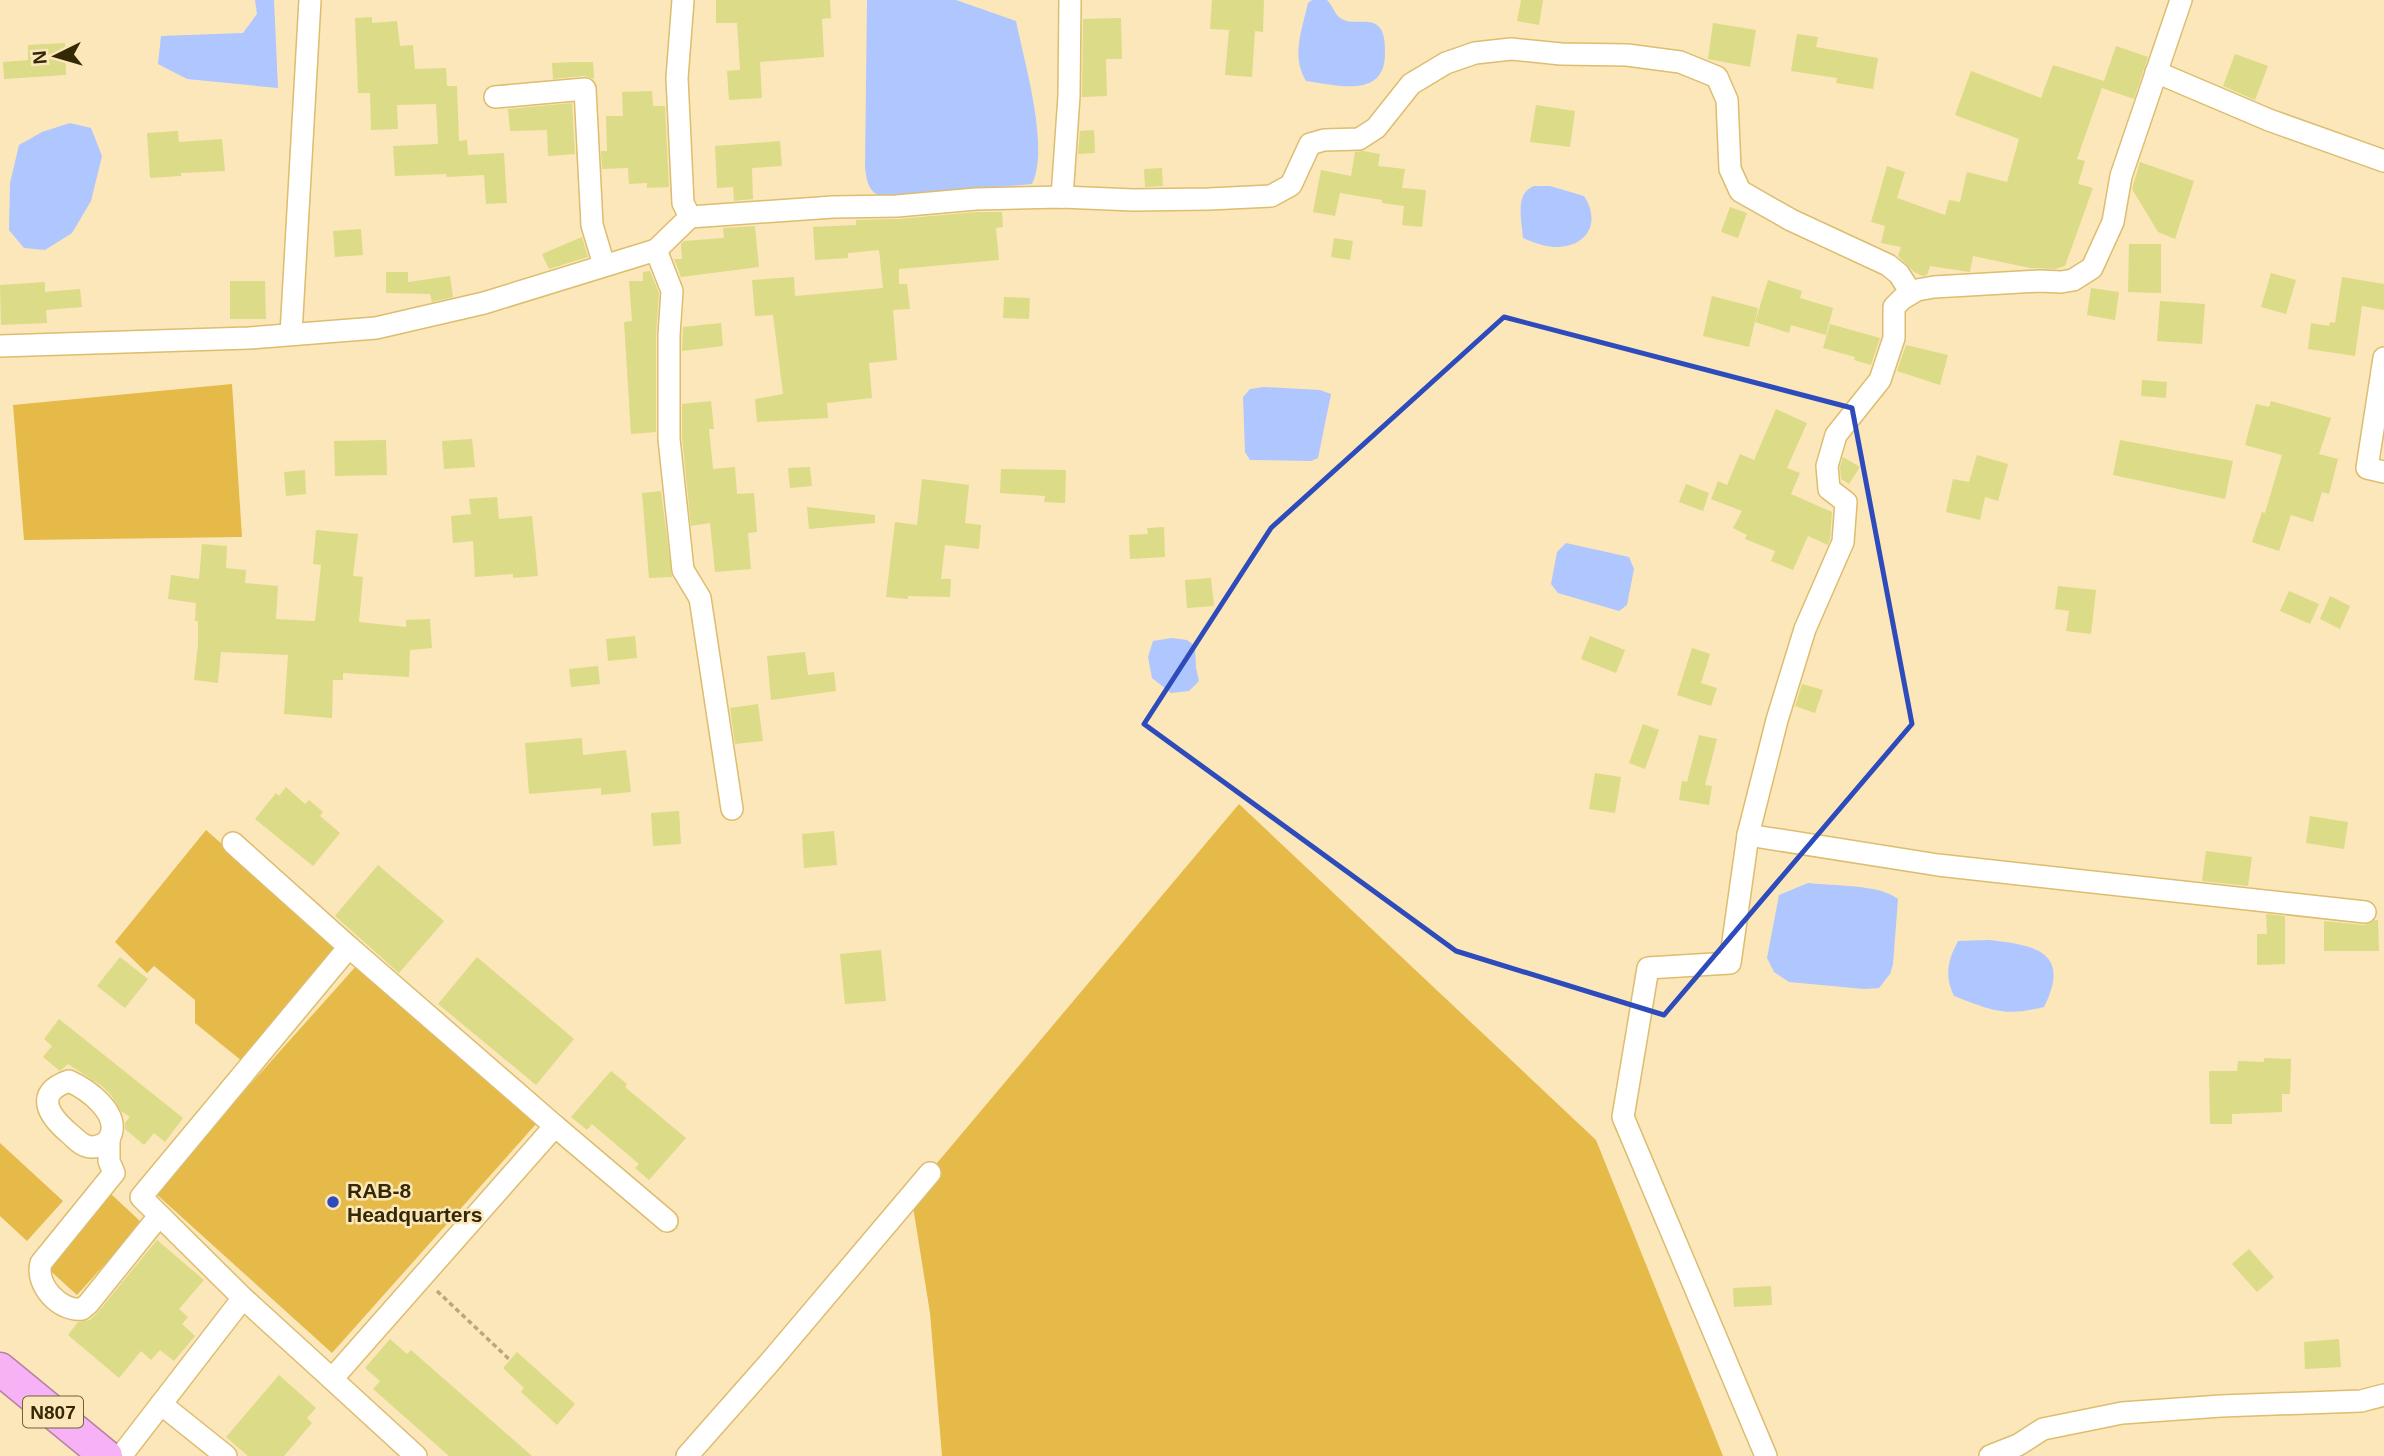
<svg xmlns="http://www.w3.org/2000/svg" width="2384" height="1456" font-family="Helvetica,sans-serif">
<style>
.green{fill:#e5ba49}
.water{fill:#b0c6ff}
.building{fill:#dcdb88}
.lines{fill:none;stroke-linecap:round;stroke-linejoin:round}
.minor-casing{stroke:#ddbd6e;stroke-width:24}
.highway-casing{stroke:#b382a1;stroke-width:35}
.path{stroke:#b9a87e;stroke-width:3.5;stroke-dasharray:5 3.5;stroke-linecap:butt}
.minor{stroke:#fff;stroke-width:21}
.highway{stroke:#f7b2f5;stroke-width:32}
.marked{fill:none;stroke:#2e4bbc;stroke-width:5;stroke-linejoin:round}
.poi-dot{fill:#2e4bbc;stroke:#fbe7ba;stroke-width:2.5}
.labels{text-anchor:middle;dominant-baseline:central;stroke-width:5;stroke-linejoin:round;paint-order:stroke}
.shield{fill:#fbe7ba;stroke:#70613b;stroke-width:2}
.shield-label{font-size:19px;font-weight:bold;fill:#352805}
.poi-label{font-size:21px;font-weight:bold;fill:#352805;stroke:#fbe7ba;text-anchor:start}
</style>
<rect width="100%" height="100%" fill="#fbe7ba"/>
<!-- green -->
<g class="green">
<path d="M232 384 242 537 24 540 13 405Z"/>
<path d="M1239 804 1596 1140 1723 1456H942L930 1313 911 1194Z"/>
<path d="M206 830 340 948 242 1061 195 1023V1000L154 966 147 973 115 942Z"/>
<path d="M358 964 536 1124 332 1353 154 1192Z"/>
<path d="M0 1143 63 1201 27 1241 0 1216Z"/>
<path d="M111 1194 142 1223 77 1295 45 1266Z"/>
</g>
<!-- water -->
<g class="water">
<path d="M255 0H274L278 88 187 79 158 64 161 36 243 33 257 14Z"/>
<path d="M867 0H956L1016 21C1024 61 1050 148 1032 184L882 197C868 191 867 182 865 168Z"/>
<path d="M1312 0H1327C1334 7 1335 17 1344 20 1355 25 1372 17 1380 28 1385 34 1385 47 1385 55 1384 99 1336 85 1306 81 1291 56 1302 30 1308 3Z"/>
<path d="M70 123 91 128 102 156 91 201 72 233 45 250 24 248 9 230 10 183 19 145 42 132Z"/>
<path d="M1534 186H1550L1584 196C1601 222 1588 246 1557 247 1545 247 1533 242 1523 238 1522 222 1514 193 1534 186Z"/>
<path d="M1264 387 1320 390 1331 394 1318 458 1311 461 1250 460 1245 452 1243 397 1250 389Z"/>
<path d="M1566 543 1629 557 1634 569 1627 605 1619 611 1558 593 1551 584 1557 552Z"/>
<path d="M1172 638 1187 640 1195 646 1196 668 1199 681 1189 691 1171 693 1152 678 1148 657 1153 641Z"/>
<path d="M1808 883C1832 886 1880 884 1898 899L1893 964 1890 974 1879 988 1864 989 1789 982 1774 972 1767 958 1779 895Z"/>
<path d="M1989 940C2034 945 2072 951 2044 1007 2003 1017 1991 1010 1954 996 1944 976 1948 960 1958 941Z"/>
</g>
<!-- building -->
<g class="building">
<path d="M716 0H830L831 18 822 19 824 57 760 62 762 98 729 100 727 71 740 70 737 23H716Z"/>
<path d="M1212 0H1264L1263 32 1255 31 1252 77 1225 75 1229 30 1210 29Z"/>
<path d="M1521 0H1543L1539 25 1517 21Z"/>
<path d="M372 17V23L397 21 400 46 413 45 415 69 446 68 447 86H457L459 141 467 140 468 155 504 153 507 203 486 204 484 175 447 177 446 174 395 176 393 146 438 144 436 104 397 105 398 129 371 130 370 93H358L355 18Z"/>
<path d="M1121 18 1122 59H1106L1107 96 1082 97 1083 19Z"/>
<path d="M1713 23 1756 30 1750 67 1708 59Z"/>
<path d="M1797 34 1818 37 1816 47 1878 58 1873 89 1836 83 1837 78 1791 71Z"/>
<path d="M65 43 66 75 4 79 3 62 28 60V45Z"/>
<path d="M2116 46 2148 57 2134 99 2102 88 2104 82 2077 159 2085 161 2078 184 2093 188 2065 266 2055 269 2030 268 1973 256 1970 272 1930 266 1927 275 1923 276 1914 272 1898 256 1901 247 1881 243 1885 226 1871 222 1887 166 1905 172 1897 198 1945 215 1949 200 1960 202 1967 172 2007 182 2019 139 1955 115 1971 71 2041 98 2053 65 2104 81Z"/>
<path d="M2235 54 2268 66 2255 100 2223 86Z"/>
<path d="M575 62H593L594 79 584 76 553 79 552 63Z"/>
<path d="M652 91 653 106H665L669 187 647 188V183L629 184 628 168 602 169 601 151H607L606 116H623L622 92Z"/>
<path d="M572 103 575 154 548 156 547 130 510 131 508 109Z"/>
<path d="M1536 105 1575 111 1570 147 1530 142Z"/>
<path d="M1094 130 1095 153 1078 154 1080 131Z"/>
<path d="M178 131 179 142 222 139 225 171 181 173V176L150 178 147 133Z"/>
<path d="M780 141 782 166 752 168 753 199 734 201 733 187 717 188 715 146Z"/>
<path d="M1363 151 1380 154 1378 166 1405 169 1402 188 1426 190 1422 227 1402 225 1404 206 1382 203V200L1340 193 1335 216 1313 212 1321 170 1351 176 1355 152Z"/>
<path d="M2140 162 2194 181 2175 239 2158 232 2132 189Z"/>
<path d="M1162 168 1163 186 1145 187 1144 169Z"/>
<path d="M1730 207 1747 213 1738 238 1721 232Z"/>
<path d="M977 212H1002L1003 227 996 228 999 260 899 269V284H907L910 309 893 310 897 360 869 363 872 398 827 403 828 418 757 422 755 399 783 394 773 315 755 316 752 280 794 277 795 296 883 288 879 250 848 253V258L815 260 813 227 856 225V220L898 219Z"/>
<path d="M755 226 759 267 681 277 674 259H682L681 244 684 241 724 238 723 228Z"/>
<path d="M361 229 363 255 335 257 333 231Z"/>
<path d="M582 237 588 257 549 269 542 254Z"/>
<path d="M1334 238 1353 241 1350 260 1331 257Z"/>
<path d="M2129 244H2161V293L2128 292Z"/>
<path d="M650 271 659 293 656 335V432L631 434 624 322 632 321 629 281H643V272Z"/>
<path d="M386 272H408V282L450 276 453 297 432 302 430 294 386 293Z"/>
<path d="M2271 273 2296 280 2286 314 2261 307Z"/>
<path d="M2342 277 2384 284V310L2362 306 2355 356 2308 349 2311 323 2329 326 2330 322 2335 323Z"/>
<path d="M1768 280 1802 291 1800 298 1833 308 1826 335 1791 325 1789 333 1755 322Z"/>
<path d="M230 281H265L266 319H230Z"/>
<path d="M45 282V292L80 289 82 307 46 310 47 323 1 325 0 285Z"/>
<path d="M2091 288 2119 292 2115 320 2087 315Z"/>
<path d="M1712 296 1758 308 1749 347 1703 336Z"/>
<path d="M1004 297 1030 298 1029 319 1003 318Z"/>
<path d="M2160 301 2205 304 2202 344 2157 341Z"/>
<path d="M721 323 723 346 682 351 683 327Z"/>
<path d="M1830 324 1880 338 1871 365 1854 360 1855 357 1823 348Z"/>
<path d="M1906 345 1948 355 1940 385 1897 371Z"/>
<path d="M2142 380 2167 382 2166 398 2141 396Z"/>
<path d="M711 401 714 429H709L713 469 735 467 737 494 754 493 757 532 748 533 751 569 715 572 710 523 691 526 682 438V404Z"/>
<path d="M2271 401 2331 418 2319 454 2338 459 2329 494 2322 492 2313 522 2291 515 2279 551 2252 542 2262 512 2265 513 2282 455 2245 445 2256 404 2269 407Z"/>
<path d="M1776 409 1807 423 1787 468 1800 473 1791 494 1832 512 1830 539 1828 545 1808 536 1793 570 1771 561 1775 551 1745 539 1747 535 1733 528 1742 511 1711 499 1718 481 1727 485 1740 454 1754 460Z"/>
<path d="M472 439 475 467 444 469 442 441Z"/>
<path d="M386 440 387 475 335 476 334 441Z"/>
<path d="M2120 440 2233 461 2225 499 2113 475Z"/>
<path d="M1977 455 2008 464 1998 501 1985 497 1980 520 1946 512 1953 479 1969 482Z"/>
<path d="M1843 457 1860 467 1849 484 1841 479 1840 467Z"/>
<path d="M810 467 812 486 790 488 788 468Z"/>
<path d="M1001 469 1066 470 1065 503 1044 502 1045 496 1000 493Z"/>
<path d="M305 470 306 494 286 496 284 472Z"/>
<path d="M922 479 969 485 965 523 981 525 979 549 945 545 941 579H951L950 597 908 596V599L886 597 895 522 917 525Z"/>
<path d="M1686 484 1709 493 1703 511 1679 502Z"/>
<path d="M661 491 672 577 649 578 642 493Z"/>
<path d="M497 497 499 519 532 516 538 576 513 578V574L475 577 473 541 453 543 451 516 471 514 469 499Z"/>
<path d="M807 507 875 515V523L809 529Z"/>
<path d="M1164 527 1165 557 1130 559 1129 535 1148 534 1147 528Z"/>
<path d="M316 530 358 534 353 576 363 577 359 622 406 627V620L430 619 432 648 410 650 409 677 343 673V680H333L332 718 284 714 288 655 221 652 218 683 194 680 198 645V621H195L196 603 168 599 171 575 199 579 202 544 227 546 226 568 246 570 245 583 278 586 276 619 315 621 321 565 313 564Z"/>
<path d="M1211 578 1214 606 1187 608 1185 580Z"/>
<path d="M2058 586 2096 590 2091 634 2066 631 2069 611 2055 609Z"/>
<path d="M2289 591 2319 604 2310 624 2280 611Z"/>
<path d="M2330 596 2350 606 2340 629 2320 619Z"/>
<path d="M635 636 637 658 608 661 606 639Z"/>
<path d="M1590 636 1625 650 1616 673 1581 659Z"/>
<path d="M1692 648 1710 654 1701 683 1717 688 1711 706 1677 695Z"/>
<path d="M805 652 808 675 834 672 836 691 771 700 767 656Z"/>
<path d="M598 666 600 684 571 687 569 669Z"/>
<path d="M1802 684 1823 690 1815 713 1795 706Z"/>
<path d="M758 704 763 741 735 744 730 708Z"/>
<path d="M1643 724 1659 730 1645 769 1629 763Z"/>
<path d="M1699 735 1717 739 1705 785 1712 786 1709 805 1679 800 1682 781 1687 782Z"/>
<path d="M582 738 583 755 626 750 631 792 601 795V788L529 794 525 743Z"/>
<path d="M1595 773 1621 777 1615 813 1589 809Z"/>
<path d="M286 787 305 804 309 800 323 812 320 816 340 833 313 866 255 819 276 793 279 796Z"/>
<path d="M679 811 681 844 653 846 651 813Z"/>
<path d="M2310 816 2348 822 2344 849 2306 843Z"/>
<path d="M834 831 837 865 804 868 802 834Z"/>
<path d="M2206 851 2252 857 2248 886 2202 881Z"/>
<path d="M378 865 444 921 399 973 335 916Z"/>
<path d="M2266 914 2285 916V964L2257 965V934H2267Z"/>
<path d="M2375 920H2378L2379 951H2324V921L2364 925Z"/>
<path d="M881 950 886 1001 845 1004 840 954Z"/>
<path d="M120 957 148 979 125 1008 97 986Z"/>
<path d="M477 957 574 1039 536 1085 438 1004Z"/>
<path d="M59 1019 183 1118 165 1142 154 1133 144 1145 125 1129V1123L130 1117 121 1111 111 1095 102 1086 68 1064 60 1071 43 1057 52 1046 44 1039Z"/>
<path d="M2264 1058 2291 1059 2290 1094H2282V1112L2232 1114V1124H2210L2209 1071H2237L2238 1061 2264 1062Z"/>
<path d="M611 1071 627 1084 625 1087 686 1138 649 1180 635 1168 639 1164 592 1124 587 1130 571 1117Z"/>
<path d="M157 1240 204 1280 179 1309 188 1317 182 1324 195 1336 174 1361 160 1350 151 1360 141 1351 119 1378 68 1335 78 1322 90 1320 98 1312Z"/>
<path d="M2249 1249 2274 1277 2257 1292 2232 1264Z"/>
<path d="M1771 1286 1772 1305 1734 1307 1733 1288Z"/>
<path d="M390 1339 407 1354 411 1350 532 1456H449L373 1389 380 1381 365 1368Z"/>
<path d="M2339 1339 2341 1367 2305 1369 2304 1342Z"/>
<path d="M517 1352 575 1404 557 1425 521 1392 524 1388 503 1368Z"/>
<path d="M279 1375 316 1408 307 1418 312 1423 284 1456H248L226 1437Z"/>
</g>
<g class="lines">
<defs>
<g id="minor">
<path d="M683 0 677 78 683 203 690 217"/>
<path d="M2156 72 2269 120 2384 161"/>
<path d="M495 97 585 89 592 225 604 265"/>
<path d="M1062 197 1069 96 1070 0"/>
<path d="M656 250 690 217 833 207 897 206 976 199 1062 197 1133 200 1209 199 1271 196 1291 185 1310 144 1324 140 1359 139 1376 128 1411 84 1446 63 1475 53 1511 49 1561 54 1627 55 1680 62 1717 77 1727 100 1730 169 1740 191 1791 220 1888 265 1899 274 1911 293"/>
<path d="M291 334 310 0"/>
<path d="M0 346 249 338 376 328 484 303 656 250 672 291 669 335V439L683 570 700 598 732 809"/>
<path d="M2384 358 2367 468 2384 472"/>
<path d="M1748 835 1777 720 1805 629 1843 542 1846 502 1829 489 1827 466 1836 435 1880 380 1894 338V307L1902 299 1917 290 1934 287 2040 281 2061 282 2073 280 2092 268 2113 222 2121 176 2181 0"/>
<path d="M233 843 349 947"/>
<path d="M349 947 555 1126 332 1379 243 1298 141 1197Z"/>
<path d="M69 1081C87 1089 121 1113 110 1137 107 1143 99 1147 92 1147 82 1147 76 1139 69 1133 49 1116 33 1093 69 1081Z"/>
<path d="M555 1126 667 1221"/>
<path d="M109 1140V1161L114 1173 41 1263C35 1285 60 1312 82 1309L88 1304 159 1216"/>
<path d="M332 1379 416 1456"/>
<path d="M161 1404 226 1456"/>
<path d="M121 1456 243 1298"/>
<path d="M687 1456 770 1362 930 1173"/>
<path d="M1766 1456 1623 1117 1648 968 1730 963 1748 835 1938 865 2365 912"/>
<path d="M1990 1456 2018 1445 2043 1429 2122 1413 2221 1406 2361 1401 2384 1395"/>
</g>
<path id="highway" d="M0 1369 106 1456"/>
</defs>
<!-- minor casing -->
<use href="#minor" class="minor-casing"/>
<!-- highway casing -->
<use href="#highway" class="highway-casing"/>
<!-- path -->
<path class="path" d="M437 1291 510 1360"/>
<!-- minor -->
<use href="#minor" class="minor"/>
<!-- highway -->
<use href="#highway" class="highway"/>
</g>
<!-- marked area -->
<path class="marked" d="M1504 317 1852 408 1912 724 1664 1015 1456 951 1144 724 1271 528Z"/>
<!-- markers -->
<circle class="poi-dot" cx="333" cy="1202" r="7"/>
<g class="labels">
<!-- shield labels -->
<rect class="shield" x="23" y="1396.5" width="60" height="31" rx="5"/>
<g class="shield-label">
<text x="53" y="1412">N807</text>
</g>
<!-- poi labels -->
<g class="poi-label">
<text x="347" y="1190">RAB-8<tspan x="347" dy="24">Headquarters</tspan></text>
</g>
</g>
<!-- north arrow -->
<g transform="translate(56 56) rotate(265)" stroke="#fbe7ba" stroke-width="5" paint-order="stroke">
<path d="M0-5L12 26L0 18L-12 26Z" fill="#352805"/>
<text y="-10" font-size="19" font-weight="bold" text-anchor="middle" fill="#352805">N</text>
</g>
</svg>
